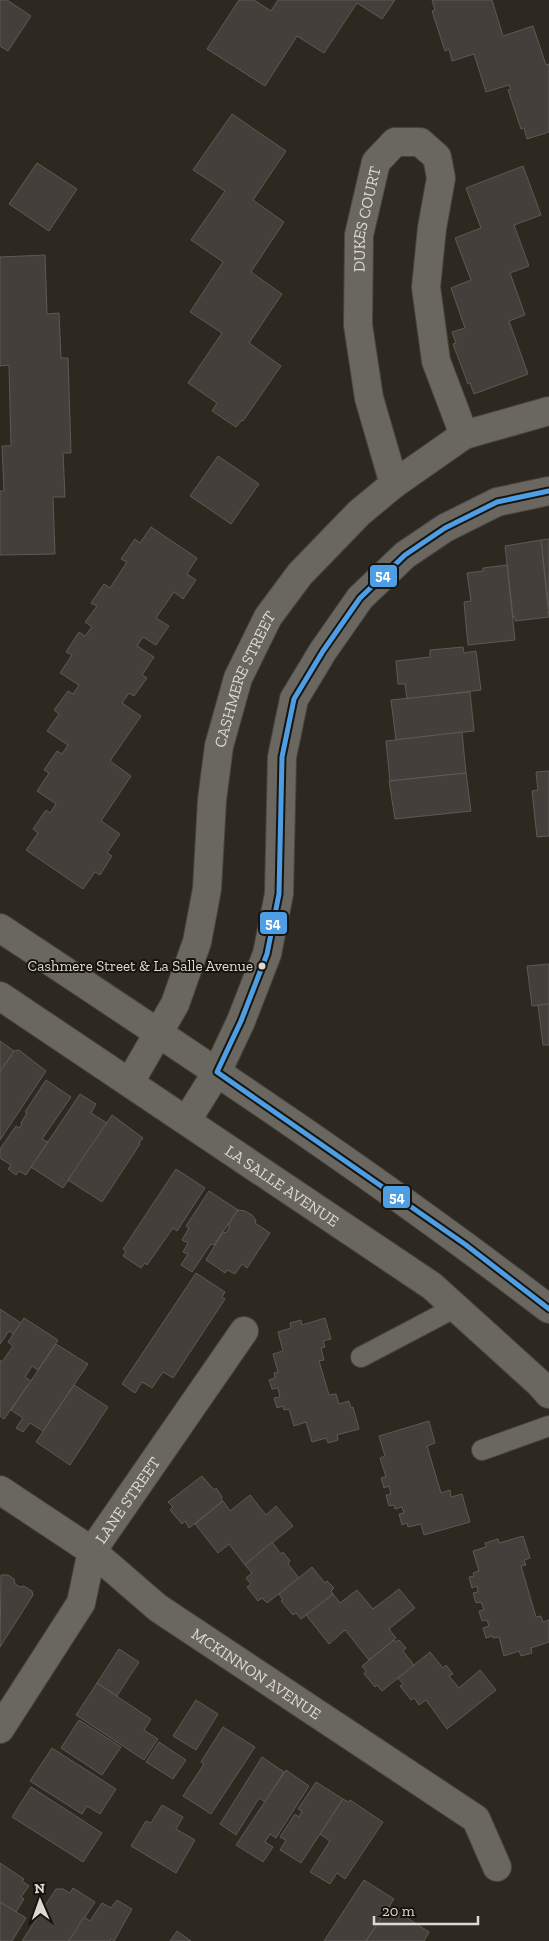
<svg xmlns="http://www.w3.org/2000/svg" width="549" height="1941" font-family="'Zilla Slab',serif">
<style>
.building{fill:#453f3b;stroke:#5f5955}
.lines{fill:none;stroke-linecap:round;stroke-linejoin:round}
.lane-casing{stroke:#49463e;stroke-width:22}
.street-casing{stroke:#49463e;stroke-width:30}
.lane{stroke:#6a6761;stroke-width:20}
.street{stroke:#6a6761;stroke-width:28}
.bus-1-casing{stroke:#17140e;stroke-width:9}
.bus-1{stroke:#4d9ee5;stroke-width:5}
.bus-dot{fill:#dedad1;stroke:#17140e;stroke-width:2}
.labels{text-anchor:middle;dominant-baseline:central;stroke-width:4;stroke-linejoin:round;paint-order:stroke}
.bus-label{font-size:15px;fill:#dedad1;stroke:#17140e;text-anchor:end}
.street-label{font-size:16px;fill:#dedad1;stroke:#17140e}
.line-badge{stroke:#17140e;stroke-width:2}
.badge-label{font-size:14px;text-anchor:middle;font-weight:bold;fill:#fff}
</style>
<rect width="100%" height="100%" fill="#2d2921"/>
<!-- building -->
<g class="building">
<path d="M0 0H7L31 16 8 51 0 46Z"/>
<path d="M239 0H254L271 11 278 0H395L382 19 357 3 324 53 297 36 265 86 207 49Z"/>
<path d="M432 0H492L503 36 533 26 546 65 549 64V132L527 139 524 128 521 129 508 90 511 89 509 85 486 92 474 54 452 61 449 49 445 51 432 11 435 10Z"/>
<path d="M232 114 286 151 253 200 284 222 251 272 282 294 249 343 281 366 243 421 242 420 236 427 212 411 217 403 188 383 222 333 190 312 223 262 191 240 225 191 193 170Z"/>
<path d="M37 163 77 189 49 231 9 204Z"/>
<path d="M523 166 541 215 514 225 529 266 510 273 525 315 509 321 528 374 474 394 470 383 468 384 453 344 456 343 452 332 465 328 451 288 471 280 455 238 481 228 466 188Z"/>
<path d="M45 255 47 314 59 313 61 358H68L71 453H63L65 497H53L55 554 0 555V491H4L2 446H11L9 365 0 366V257Z"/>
<path d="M218 456 259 484 231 524 190 496Z"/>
<path d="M151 527 197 558 187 574 196 580 183 599 174 592 156 618 169 626 156 645 143 637 137 646 154 657 142 675 147 678 134 696 129 693 122 703 141 716 110 761 131 776 101 821 120 834 107 853 112 856 100 875 95 872 83 889 26 850 38 833 33 829 46 810 50 813 56 804 37 791 49 773 44 770 57 751 62 754 68 745 47 731 59 714 54 710 68 691 73 694 79 685 60 673 72 655 66 652 79 632 85 636 92 627 85 622 97 606 91 603 104 584 110 588 127 562 121 559 135 539 140 543Z"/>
<path d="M549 539V609L541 540Z"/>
<path d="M541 540 549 617 515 621V617H513L505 546Z"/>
<path d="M507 565 515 640 468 645 464 602 471 601 467 573 483 571V568Z"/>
<path d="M463 647 464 653 476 651 481 690 407 699 405 684H398L396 661 430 657V650Z"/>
<path d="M470 692 474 731 396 740 391 700Z"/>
<path d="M462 732 466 773 390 781 386 741Z"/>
<path d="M549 771V836L537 837 532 791 538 790 536 772Z"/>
<path d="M466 773 471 811 395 819 389 781Z"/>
<path d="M549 964V1004L532 1006 527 966Z"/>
<path d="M549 1004V1045H543L538 1005Z"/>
<path d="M0 1041 14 1051 0 1072Z"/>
<path d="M19 1050 46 1071 0 1140V1072L14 1051Z"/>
<path d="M46 1080 71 1097 42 1139 48 1142 26 1175 19 1171 16 1175 8 1169 11 1165 0 1158V1149L16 1126 19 1128 22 1124 21 1123 27 1113 25 1112Z"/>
<path d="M80 1094 96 1104 91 1113 107 1123 63 1188 31 1167Z"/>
<path d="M112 1115 143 1138 139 1143 140 1144 102 1202 68 1180Z"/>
<path d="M176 1169 205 1188 177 1231 173 1228 147 1265 145 1263 141 1268 123 1256 126 1251 123 1249Z"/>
<path d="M209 1191 238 1210 214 1245 211 1244 192 1272 181 1265 188 1254 183 1252 188 1243 182 1240 189 1228 186 1226Z"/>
<path d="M238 1210 245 1211 252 1215 256 1220 255 1223 270 1233 247 1268 242 1264 235 1274 227 1270 225 1273 206 1260 223 1232 226 1233 230 1226 228 1225Z"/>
<path d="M196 1273 225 1292 222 1297 225 1299 173 1378 163 1372 152 1388 142 1382 135 1393 122 1384Z"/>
<path d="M0 1309 21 1323 13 1334 9 1331 0 1344Z"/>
<path d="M24 1318 58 1340 38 1370 32 1366 25 1377 31 1381 4 1419 0 1416V1360L2 1362 13 1346 8 1342Z"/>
<path d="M325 1318 331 1339 323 1341 325 1347 321 1348 324 1360 319 1361 329 1395 336 1394 339 1404 349 1401 351 1408 353 1407 359 1429 337 1435 338 1440 328 1443 326 1438 312 1442 306 1422 294 1426 289 1409 284 1410 283 1406 277 1408 274 1398 280 1397 278 1388 272 1389 269 1380 275 1378 274 1373 278 1372 273 1354 283 1351 278 1332 291 1328 290 1323 301 1320 302 1325Z"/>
<path d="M56 1344 88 1364 43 1431 30 1423 23 1432 16 1428 23 1418 11 1410Z"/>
<path d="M74 1385 108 1407 70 1465 36 1442Z"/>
<path d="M429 1421 435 1443 427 1446 441 1493 450 1490 451 1497 462 1494 470 1522 424 1535 421 1524 408 1527 407 1523 402 1525 399 1514 404 1513 402 1507 395 1509 394 1505 389 1506 386 1495 391 1494 389 1486 384 1488 381 1478 386 1477 380 1458 385 1456 379 1436Z"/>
<path d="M202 1476 214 1490 216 1488 222 1497 221 1499 223 1501 189 1528 185 1521 182 1524 170 1510 173 1507 168 1502Z"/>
<path d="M250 1495 266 1515 276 1506 293 1526 245 1565 229 1544 218 1553 195 1524 223 1501 230 1511Z"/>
<path d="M523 1536 530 1558 524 1560 526 1565 521 1566 536 1617 541 1616 543 1622 549 1620V1642L531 1648 532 1653 521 1656 519 1651 504 1656 499 1637 493 1638 492 1636 486 1638 483 1628 489 1626 487 1620 482 1621 479 1611 484 1610 481 1602 476 1603 473 1593 478 1592 477 1586 472 1588 469 1577 474 1576 473 1573 479 1571 473 1551 486 1547 485 1543 498 1539 499 1543Z"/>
<path d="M272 1542 281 1554 283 1552 290 1561 288 1564 299 1578 267 1603 262 1598 258 1601 247 1587 251 1584 246 1578 252 1573 245 1565Z"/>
<path d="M312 1567 325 1583 327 1581 334 1588 331 1591 333 1594 301 1619 296 1613 293 1615 281 1601 283 1600 279 1594Z"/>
<path d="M1 1575H8L14 1579 15 1584 20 1587 24 1586 32 1591 33 1595 0 1647Z"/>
<path d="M399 1589 415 1608 389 1629 396 1638 369 1660 345 1630 329 1644 306 1615 333 1594 340 1603 357 1590 373 1609Z"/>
<path d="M394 1640 396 1642 399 1640 406 1648 403 1651 414 1665 382 1691 377 1685 375 1687 364 1674 366 1671 362 1666Z"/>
<path d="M119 1649 139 1662 117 1696 97 1683Z"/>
<path d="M430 1652 443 1668 446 1665 453 1674 449 1676 459 1688 480 1670 496 1690 447 1729 426 1700 419 1705 414 1698 411 1700 400 1686 403 1684 398 1678Z"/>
<path d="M97 1683 151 1719 144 1730 158 1739 144 1760 76 1715Z"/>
<path d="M196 1700 218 1714 196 1750 173 1736Z"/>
<path d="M79 1720 121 1747 102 1775 61 1748Z"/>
<path d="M223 1727 255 1747 211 1814 183 1796 204 1764 201 1762Z"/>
<path d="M159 1742 186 1760 173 1779 146 1762Z"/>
<path d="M52 1748 116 1789 100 1814 87 1806 82 1814 30 1781Z"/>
<path d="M262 1757 284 1772 265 1802 259 1798 236 1835 220 1824Z"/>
<path d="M286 1770 309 1786 276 1838 270 1834 265 1842 273 1847 263 1862 236 1845Z"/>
<path d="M316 1782 343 1799 301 1863 280 1850 286 1840 280 1837 295 1814 299 1817 302 1811 298 1809Z"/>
<path d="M31 1787 102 1833 83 1862 12 1817Z"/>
<path d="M343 1799 348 1802 350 1800 383 1822 345 1879 337 1873 330 1884 310 1872 330 1841 320 1834Z"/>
<path d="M162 1805 183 1817 176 1829 195 1840 176 1873 131 1846 146 1821 151 1823Z"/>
<path d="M0 1863 24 1879 22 1881 29 1886 21 1897 24 1899 16 1912 0 1902Z"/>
<path d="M364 1880 394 1899 366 1941H324Z"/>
<path d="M73 1888 95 1902 69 1941H22L56 1889H63L70 1893Z"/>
<path d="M117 1900 132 1909 114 1941 111 1939 110 1941H69L84 1917 90 1921 102 1903 111 1908Z"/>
<path d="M0 1902 26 1918 12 1941H0Z"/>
<path d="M389 1906 429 1932 424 1941H366Z"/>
<path d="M177 1931 191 1941H170Z"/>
</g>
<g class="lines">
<defs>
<g id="lane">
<path d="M361 1357 456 1307"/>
<path d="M482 1450 549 1426"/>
</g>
<g id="street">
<path id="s1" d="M394 484 369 398 358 325 359 235 376 162 395 142H420L437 157 441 178 432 228 426 287 436 361 464 435"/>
<path d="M0 928C186 1051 372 1173 549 1309"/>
<path id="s2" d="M0 996 432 1286 539 1383 549 1394"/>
<path id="s3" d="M130 1082 175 1004 197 942 207 889 212 800 219 746 238 678 268 617 300 574 359 513 394 484 464 435 549 411"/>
<path d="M187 1120 217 1072 241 1021 267 954 279 894 282 757 294 699 323 651 360 598 405 555 445 528 497 502 549 491"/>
<path id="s4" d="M0 1490 92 1551 158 1608 476 1819 497 1867"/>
<path id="s5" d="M0 1729 81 1603 92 1551 244 1331"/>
</g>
</defs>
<!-- lane casing -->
<use href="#lane" class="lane-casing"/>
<!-- street casing -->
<use href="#street" class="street-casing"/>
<!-- lane -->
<use href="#lane" class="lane"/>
<!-- street -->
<use href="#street" class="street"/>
<defs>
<path id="bus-1" d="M549 491 497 502 445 528 405 555 360 598 323 651 294 699 282 757 279 894 267 954 241 1021 217 1072 466 1245 549 1309"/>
</defs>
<!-- bus-1 casing -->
<use href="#bus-1" class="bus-1-casing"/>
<!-- bus-1 -->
<use href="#bus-1" class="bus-1"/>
</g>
<!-- markers -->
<circle class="bus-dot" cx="262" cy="966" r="4.5"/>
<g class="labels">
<!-- bus labels -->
<g class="bus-label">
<text x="253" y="966">Cashmere Street &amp; La Salle Avenue</text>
</g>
<!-- street labels -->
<g class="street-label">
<text stroke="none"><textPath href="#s1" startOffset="270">DUKES COURT</textPath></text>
<text stroke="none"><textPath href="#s3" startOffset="425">CASHMERE STREET</textPath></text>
<text stroke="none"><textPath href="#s2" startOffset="340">LA SALLE AVENUE</textPath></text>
<text stroke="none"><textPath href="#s5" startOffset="265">LANE STREET</textPath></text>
<text stroke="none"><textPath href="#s4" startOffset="316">MCKINNON AVENUE</textPath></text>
</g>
</g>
<g class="line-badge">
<rect x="369" y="564" width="29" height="24" rx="5" fill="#4d9ee5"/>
<rect x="259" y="911" width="29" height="24" rx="5" fill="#4d9ee5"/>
<rect x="382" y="1185" width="29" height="24" rx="5" fill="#4d9ee5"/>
</g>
<g class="badge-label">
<text x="383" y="580">54</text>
<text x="273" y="928">54</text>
<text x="397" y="1202">54</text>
</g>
<!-- north arrow -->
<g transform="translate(40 1901) rotate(358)" stroke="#17140e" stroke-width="4" paint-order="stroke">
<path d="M0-4L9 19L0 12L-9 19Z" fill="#dedad1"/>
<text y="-8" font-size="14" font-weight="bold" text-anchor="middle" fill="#dedad1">N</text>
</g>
<!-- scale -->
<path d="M374 1916v8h104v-8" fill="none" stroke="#dedad1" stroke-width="2.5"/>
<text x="382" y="1916" font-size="15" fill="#dedad1" stroke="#17140e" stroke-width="4" paint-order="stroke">20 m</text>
</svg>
